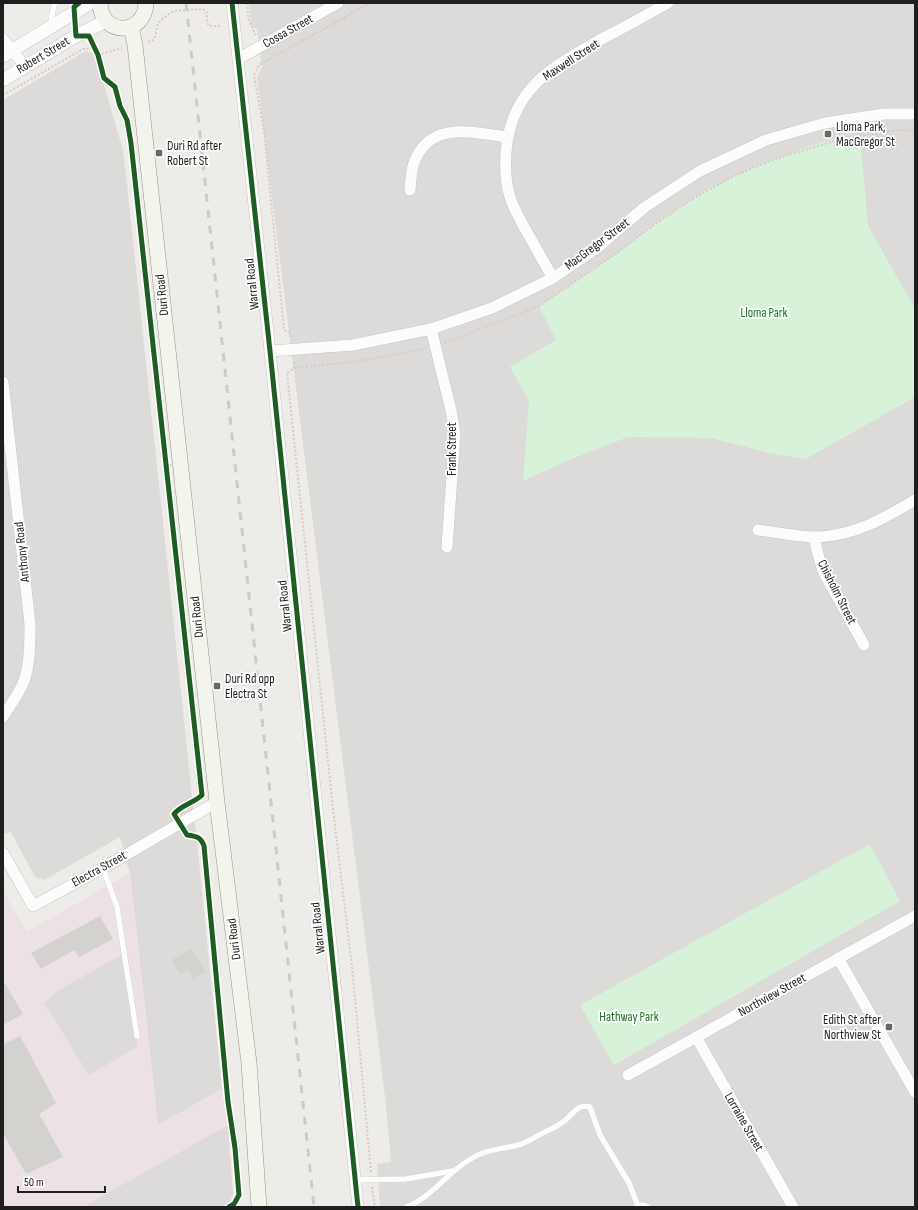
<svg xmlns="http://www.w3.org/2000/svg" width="918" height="1210" font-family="'Sofia Sans Condensed',sans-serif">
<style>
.residential{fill:#dddbd9}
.industrial{fill:#ebe1e6}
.religious{fill:#dcdbd9}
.park{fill:#d7f2d8}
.building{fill:#d4d2cf}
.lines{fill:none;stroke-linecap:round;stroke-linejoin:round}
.service-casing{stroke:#c6c6c4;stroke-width:6}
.minor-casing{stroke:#c6c6c4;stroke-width:12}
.tertiary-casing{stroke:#c6c6c4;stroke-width:14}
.secondary-casing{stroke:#959780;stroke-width:16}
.path{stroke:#d7cac7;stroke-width:2;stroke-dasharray:2 2;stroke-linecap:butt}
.service{stroke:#fcfcfc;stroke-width:5.5}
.minor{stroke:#fcfcfc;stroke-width:11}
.tertiary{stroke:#fcfcfc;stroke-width:13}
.secondary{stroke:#f3f4eb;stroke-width:15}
.rail{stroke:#cbcbca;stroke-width:3;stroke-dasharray:8 8;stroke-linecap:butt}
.cycleway-casing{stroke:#fff;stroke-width:8}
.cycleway{stroke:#1b5e20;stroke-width:5}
.poi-dot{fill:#676765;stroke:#fff;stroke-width:1.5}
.labels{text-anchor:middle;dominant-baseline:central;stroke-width:3.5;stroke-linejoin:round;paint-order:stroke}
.street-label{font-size:13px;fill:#1f1f1f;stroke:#fff}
.poi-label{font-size:13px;fill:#1f1f1f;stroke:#fff;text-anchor:start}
.park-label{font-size:13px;fill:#107b1c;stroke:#fff}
</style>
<rect width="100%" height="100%" fill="#eeece8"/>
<!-- residential -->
<g class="residential">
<path d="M249 3H915V1207H380L377 1164 391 1162 386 1105 257 77 262 67 257 29 251 26Z"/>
<path d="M86 51 95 54 122 147 125 166 197 842 222 1089 158 1125 130 873 120 837 44 880 35 877 11 832 3 834V100Z"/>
<path d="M228 1125 233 1193 230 1202 222 1207H82Z"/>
</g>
<!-- industrial -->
<path class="industrial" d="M130 873 158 1125 222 1089 228 1125 82 1207H3V891L27 932Z"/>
<!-- religious -->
<path class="religious" d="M122 955 138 1046 89 1075 44 1003 57 991Z"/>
<!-- park -->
<g class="park">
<path d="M860 135 868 226 915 309V397L806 459 774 454 711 438 628 437 569 460 523 481 529 400 510 367 556 340 539 306 622 250 661 219 709 188 756 166 825 141Z"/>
<path d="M870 844 900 901 614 1065 580 1005Z"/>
</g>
<!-- building -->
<g class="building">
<path d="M100 916 113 939 79 957 74 950 41 969 31 953Z"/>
<path d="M192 949 205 972 193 978 188 970 180 974 172 960Z"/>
<path d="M3 980 23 1014 3 1025Z"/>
<path d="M20 1036 56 1103 39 1114 63 1157 26 1174 3 1133V1045Z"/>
</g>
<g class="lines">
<defs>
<g id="service">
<path d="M50 26 54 5 56 3"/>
<path d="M103 868 117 907 137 1036"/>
<path d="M355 1180 406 1179 452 1171"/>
<path d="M638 1206 643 1205 648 1207"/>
<path d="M406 1207C431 1198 446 1174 469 1160 485 1149 499 1150 518 1145 527 1143 536 1136 545 1132 551 1129 558 1126 563 1122 573 1115 577 1103 590 1107L600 1135 629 1183 638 1206 636 1207"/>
</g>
<g id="minor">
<path d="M232 3 270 351 358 1207"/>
<path d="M3 39 25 66"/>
<path d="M238 59 338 3"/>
<path d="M410 190C411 182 411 173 413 166 427 120 472 132 507 137"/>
<path d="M553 278C543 261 534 244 524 227 519 217 513 207 510 197 505 182 505 168 506 152 511 90 549 69 598 41 621 29 645 16 668 3"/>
<path d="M431 329 451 410 455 433 447 547"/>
<path d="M270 351 353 345 431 329 492 308 553 278 598 247 645 207 700 171 766 140 825 123 884 114H915"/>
<path d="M3 382 30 624C30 643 30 664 24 681 19 694 10 705 3 717"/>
<path d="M758 530C775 532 798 537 816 537 854 536 883 519 915 500"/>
<path d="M814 537 818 554 823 571 864 645"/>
<path d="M3 853 33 906 103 868 217 802"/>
<path d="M838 958 915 1092"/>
<path d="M696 1037 793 1207"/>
<path d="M628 1075 915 916"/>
</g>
<g id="tertiary">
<path d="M3 56 90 3"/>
<path d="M3 80 76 36 106 21"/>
</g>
<g id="secondary">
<path d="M100 3C101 37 145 36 146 3"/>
<path d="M131 27 135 45 217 802 249 1063 259 1207"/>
</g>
</defs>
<!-- service casing -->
<use href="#service" class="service-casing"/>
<!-- minor casing -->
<use href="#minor" class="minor-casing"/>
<!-- tertiary casing -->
<use href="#tertiary" class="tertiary-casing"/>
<!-- secondary casing -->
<use href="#secondary" class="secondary-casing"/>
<!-- path -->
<g class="path">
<path d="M247 3 249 21 256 36"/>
<path d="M148 42 153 40C157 35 156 28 158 24 161 19 170 13 175 11L203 9 207 13V22L209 26H221"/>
<path d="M98 55 122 48"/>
<path d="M3 95 83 49 95 48"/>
<path d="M290 337V333L284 330 264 131 254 75 259 65 370 3"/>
<path d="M445 343 539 306 604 262 654 225 694 198 734 176 775 159 845 138 898 130 915 131"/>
<path d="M294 362V368L287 373 289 392 333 809 353 976 371 1173"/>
<path d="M294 368 353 362 394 355 426 348"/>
<path d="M372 1187 375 1207"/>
</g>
<!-- service -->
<use href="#service" class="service"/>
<!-- minor -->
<use href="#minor" class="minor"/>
<!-- tertiary -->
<use href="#tertiary" class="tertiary"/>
<!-- secondary -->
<use href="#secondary" class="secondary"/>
<!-- rail -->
<path class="rail" d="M186 3 314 1207"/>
<defs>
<g id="cycleway">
<path d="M79 3 74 7 76 36H89L98 55 104 78 115 87 120 106 127 120 131 143 202 795C194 803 181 805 174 814L187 835C196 836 201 837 204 846L228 1102 235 1148 239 1195 234 1204 229 1207"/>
<path d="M232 3 270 351 358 1207"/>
</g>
</defs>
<!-- cycleway casing -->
<use href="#cycleway" class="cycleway-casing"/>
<!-- cycleway -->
<use href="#cycleway" class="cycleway"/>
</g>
<!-- markers -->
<g class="poi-dot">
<rect x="824" y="130" width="8" height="8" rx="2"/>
<rect x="155" y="149" width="8" height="8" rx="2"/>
<rect x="213" y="682" width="8" height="8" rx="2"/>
<rect x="885" y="1023" width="8" height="8" rx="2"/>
</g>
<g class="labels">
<!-- street labels -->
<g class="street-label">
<text transform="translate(288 31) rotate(-29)">Cossa Street</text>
<text transform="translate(43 55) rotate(-31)">Robert Street</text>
<text transform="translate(571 60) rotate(-33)">Maxwell Street</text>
<text transform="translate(597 244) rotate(-37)">MacGregor Street</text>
<text transform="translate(252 284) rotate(-96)">Warral Road</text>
<text transform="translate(162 295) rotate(-96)">Duri Road</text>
<text transform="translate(452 449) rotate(-90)">Frank Street</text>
<text transform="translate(22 552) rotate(-96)">Anthony Road</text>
<text transform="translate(837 592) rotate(63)">Chisholm Street</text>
<text transform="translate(285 606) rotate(-96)">Warral Road</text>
<text transform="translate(197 617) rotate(-96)">Duri Road</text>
<text transform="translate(99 869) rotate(-29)">Electra Street</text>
<text transform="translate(318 928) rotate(-96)">Warral Road</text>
<text transform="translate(234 939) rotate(-97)">Duri Road</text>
<text transform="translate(772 995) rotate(-29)">Northview Street</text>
<text transform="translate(744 1122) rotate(60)">Lorraine Street</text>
</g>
<!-- poi labels -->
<g class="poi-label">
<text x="836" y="127">Lloma Park,<tspan x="836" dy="15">MacGregor St</tspan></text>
<text x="167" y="146">Duri Rd after<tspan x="167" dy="15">Robert St</tspan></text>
<text x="225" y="679">Duri Rd opp<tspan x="225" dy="15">Electra St</tspan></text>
<text x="881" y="1020" text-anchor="end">Edith St after<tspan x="881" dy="15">Northview St</tspan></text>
</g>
<!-- park labels -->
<g class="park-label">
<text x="764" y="313">Lloma Park</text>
<text x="629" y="1017">Hathway Park</text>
</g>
</g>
<!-- border -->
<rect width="918" height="1210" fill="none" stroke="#1f1f1f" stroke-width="8"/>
<!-- scale -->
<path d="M18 1186v6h87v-6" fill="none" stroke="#1f1f1f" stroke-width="2"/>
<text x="24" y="1186" font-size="12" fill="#1f1f1f" stroke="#ffffff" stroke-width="3" paint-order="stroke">50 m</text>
</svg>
